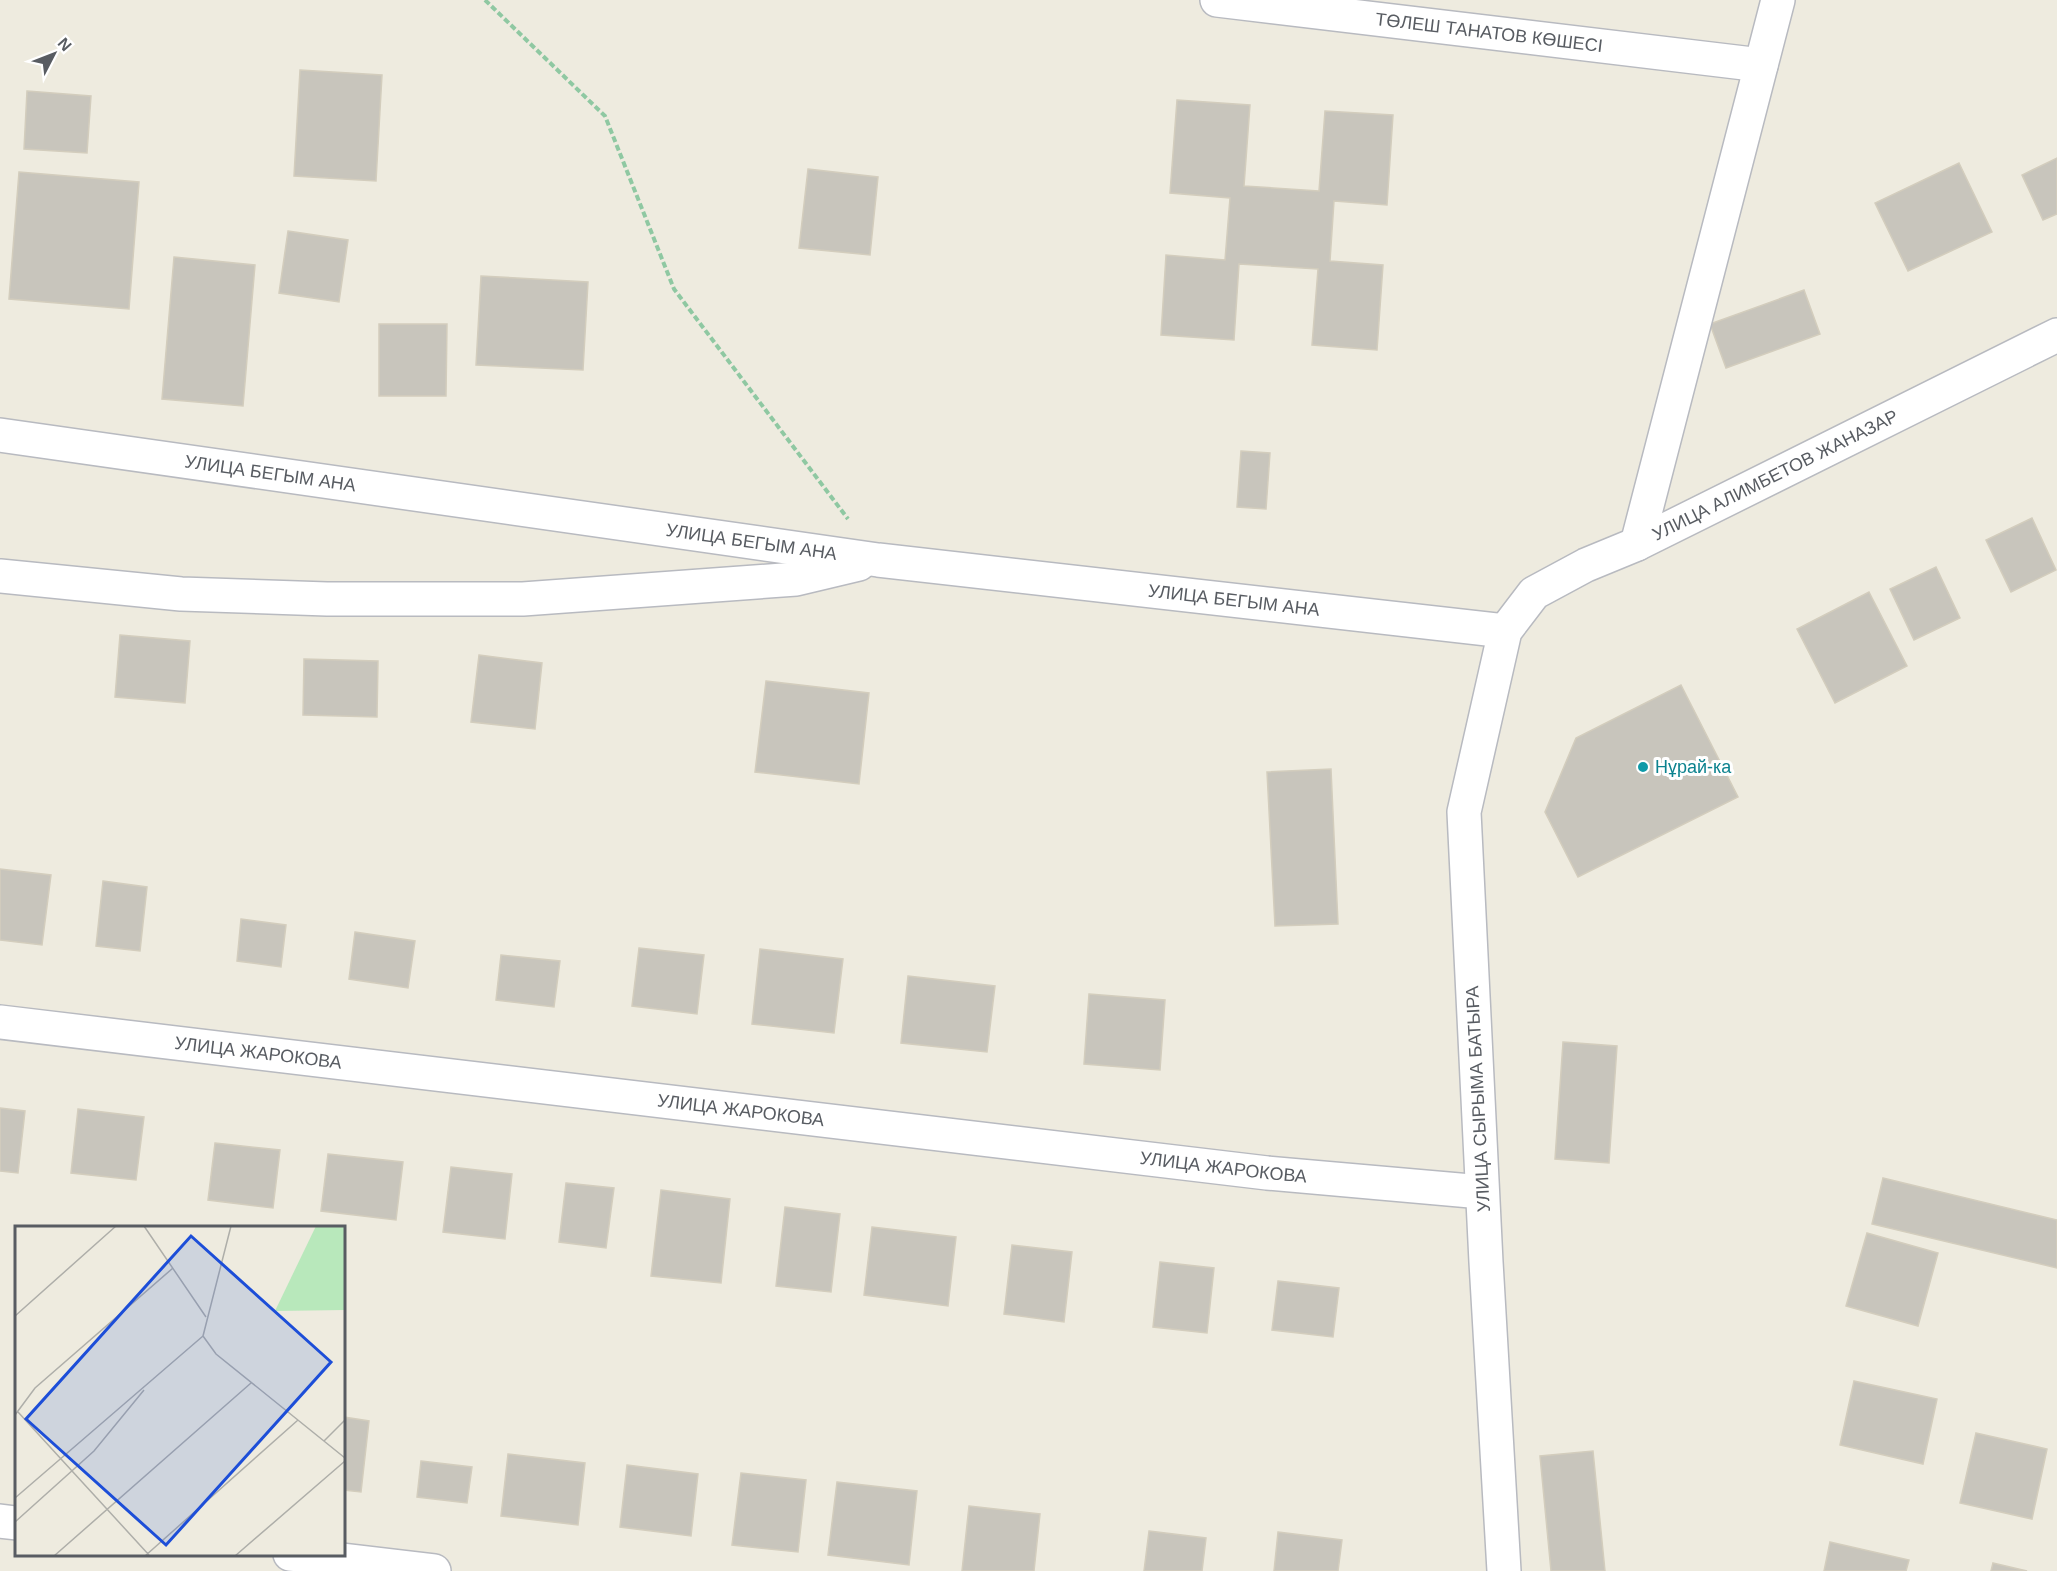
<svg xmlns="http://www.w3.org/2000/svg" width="2057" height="1571" font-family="Helvetica,sans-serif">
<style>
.building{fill:#c8c5bc;stroke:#d3cdbd;stroke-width:1.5}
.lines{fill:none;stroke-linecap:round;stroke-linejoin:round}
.minor-casing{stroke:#b8bac0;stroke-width:36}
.path{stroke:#8fc8a2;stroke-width:4;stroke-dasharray:6 3;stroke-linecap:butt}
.minor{stroke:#fff;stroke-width:33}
.culture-dot{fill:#0f9aa8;stroke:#fff;stroke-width:2}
.labels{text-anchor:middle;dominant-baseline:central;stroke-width:6;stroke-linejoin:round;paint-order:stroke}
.street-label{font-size:18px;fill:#585c62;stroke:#fff}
.culture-label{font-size:18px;fill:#0d838f;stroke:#fff;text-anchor:start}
.inset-road{fill:none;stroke:#aeaea9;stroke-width:1.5}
.view{fill:#1d4ed8;fill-opacity:0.15;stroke:#1d4ed8;stroke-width:3}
.inset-edge{fill:none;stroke:#585c62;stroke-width:3}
</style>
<rect width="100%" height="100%" fill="#eeebdf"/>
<!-- building -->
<g class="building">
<path d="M300 70 382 75 376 181 294 176Z"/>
<path d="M27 91 91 96 87 153 24 149Z"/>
<path d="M1177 100 1250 105 1244 186 1319 191 1325 111 1393 115 1387 205 1334 201 1330 261 1383 265 1377 350 1312 345 1318 269 1239 264 1234 340 1161 335 1166 255 1225 260 1230 198 1170 193Z"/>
<path d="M2057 158V214L2043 220 2022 175Z"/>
<path d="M1959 163 1992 232 1908 271 1875 203Z"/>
<path d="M808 169 878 177 870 255 799 248Z"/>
<path d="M19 172 139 182 129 309 9 299Z"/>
<path d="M288 231 348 240 339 302 279 293Z"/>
<path d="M174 257 255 265 243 406 162 399Z"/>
<path d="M481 276 588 282 583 370 476 365Z"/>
<path d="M1804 290 1820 334 1726 368 1710 324Z"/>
<path d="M379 324H447L446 396H379Z"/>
<path d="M1241 451 1270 453 1266 509 1237 507Z"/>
<path d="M2032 518 2056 570 2011 592 1986 540Z"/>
<path d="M1936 567 1960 618 1914 640 1890 589Z"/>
<path d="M1869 592 1907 666 1835 703 1797 629Z"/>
<path d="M120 635 190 641 185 703 115 697Z"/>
<path d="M479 655 542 663 535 729 471 722Z"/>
<path d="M304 659 378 661 377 717 303 715Z"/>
<path d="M766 681 869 693 859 784 755 772Z"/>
<path d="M1681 685 1738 797 1578 877 1545 812 1576 738Z"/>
<path d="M1331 769 1338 924 1275 926 1267 772Z"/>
<path d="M0 869 51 875 42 945 0 940Z"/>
<path d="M103 881 147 887 140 951 96 946Z"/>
<path d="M241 919 286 925 281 967 237 961Z"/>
<path d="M355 932 415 941 408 988 349 979Z"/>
<path d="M639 948 704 955 697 1014 632 1006Z"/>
<path d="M760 949 843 959 834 1033 752 1024Z"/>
<path d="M501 955 560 961 554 1007 496 1000Z"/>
<path d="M908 976 995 986 987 1052 901 1043Z"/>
<path d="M1089 994 1165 1000 1160 1070 1084 1064Z"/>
<path d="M1563 1042 1617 1046 1609 1163 1555 1159Z"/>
<path d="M0 1108 25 1111 18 1173 0 1171Z"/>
<path d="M78 1109 144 1117 136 1180 71 1173Z"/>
<path d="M215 1143 280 1150 273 1208 208 1200Z"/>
<path d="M328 1154 403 1162 396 1220 321 1211Z"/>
<path d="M451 1167 512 1174 505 1239 443 1232Z"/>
<path d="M1883 1178 2057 1220V1268L1872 1224Z"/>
<path d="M566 1183 614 1188 606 1248 559 1242Z"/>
<path d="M661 1190 730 1199 721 1283 651 1276Z"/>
<path d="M785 1207 840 1214 831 1292 776 1286Z"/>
<path d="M872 1227 956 1237 948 1306 864 1295Z"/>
<path d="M1867 1233 1938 1253 1918 1326 1846 1306Z"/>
<path d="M1012 1245 1072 1252 1064 1322 1004 1314Z"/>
<path d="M1160 1262 1214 1268 1207 1333 1153 1327Z"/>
<path d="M1278 1281 1339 1288 1333 1337 1272 1330Z"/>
<path d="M1854 1381 1937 1399 1923 1464 1840 1445Z"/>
<path d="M344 1417 369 1421 361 1492 344 1490Z"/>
<path d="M1976 1433 2047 1449 2032 1519 1960 1503Z"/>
<path d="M1593 1451 1605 1571H1551L1540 1456Z"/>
<path d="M508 1454 585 1463 578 1525 501 1516Z"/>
<path d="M421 1461 472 1467 467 1503 417 1497Z"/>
<path d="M627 1465 698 1474 691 1536 620 1527Z"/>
<path d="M741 1473 806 1480 798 1552 732 1545Z"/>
<path d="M837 1482 917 1491 909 1565 828 1555Z"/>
<path d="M969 1506 1040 1514 1034 1571H962Z"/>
<path d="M1149 1531 1206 1538 1202 1571H1144Z"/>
<path d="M1278 1532 1342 1540 1338 1571H1274Z"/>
<path d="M1830 1542 1909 1560 1906 1571H1824Z"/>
<path d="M1993 1563 2027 1571H1991Z"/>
</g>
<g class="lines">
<defs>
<g id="minor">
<path id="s1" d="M1217 0 1761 65"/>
<path id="s2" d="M0 435 878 560 1505 631"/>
<path d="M1637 544 1778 0"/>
<path d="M0 576 181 594 327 599H523L796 579 859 564"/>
<path id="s3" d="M0 1022 1267 1173 1482 1192"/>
<path d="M0 1521 16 1523"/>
<path d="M290 1554 434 1571"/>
<path id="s4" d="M1504 1571 1486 1262 1464 812 1505 631 1534 593 1586 565 1637 544 2057 335"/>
</g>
</defs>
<!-- minor casing -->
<use href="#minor" class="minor-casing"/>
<!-- path -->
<path class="path" d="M485 0 605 116 674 289 848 519"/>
<!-- minor -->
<use href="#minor" class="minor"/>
</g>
<!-- markers -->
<circle class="culture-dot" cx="1643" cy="767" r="6"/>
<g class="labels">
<!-- street labels -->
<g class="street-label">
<text stroke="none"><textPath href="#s1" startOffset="274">ТӨЛЕШ ТАНАТОВ КӨШЕСІ</textPath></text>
<text stroke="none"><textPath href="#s2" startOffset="273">УЛИЦА БЕГЫМ АНА</textPath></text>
<text stroke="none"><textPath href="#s4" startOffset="1262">УЛИЦА АЛИМБЕТОВ ЖАНАЗАР</textPath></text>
<text stroke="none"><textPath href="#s2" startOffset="759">УЛИЦА БЕГЫМ АНА</textPath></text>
<text stroke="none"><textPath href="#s2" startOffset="1245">УЛИЦА БЕГЫМ АНА</textPath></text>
<text stroke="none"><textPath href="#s3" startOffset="260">УЛИЦА ЖАРОКОВА</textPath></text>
<text transform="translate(1478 1099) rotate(-93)">УЛИЦА СЫРЫМА БАТЫРА</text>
<text stroke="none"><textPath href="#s3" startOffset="746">УЛИЦА ЖАРОКОВА</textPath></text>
<text stroke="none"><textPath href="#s3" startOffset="1232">УЛИЦА ЖАРОКОВА</textPath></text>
</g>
<!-- culture labels -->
<g class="culture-label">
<text x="1655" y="767">Нұрай-ка</text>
</g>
</g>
<!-- overview -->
<g transform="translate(15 1226)">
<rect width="330" height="330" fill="#eeebdf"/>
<path d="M301 0H330V84L260 85Z" fill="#b8e8bb"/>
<path class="inset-road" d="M129 0 191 91M0 90 101 0M188 110 201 128 330 232M188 110 216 0M3 186 134 329M0 189 20 162 158 42M309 215 330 194M0 272 188 110M0 296 79 225 129 164M39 330 236 157M130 330 283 194M220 330 330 235"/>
<path class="view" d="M176 10 316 136 151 319 11 193Z"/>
<rect width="330" height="330" class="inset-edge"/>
</g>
<!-- north arrow -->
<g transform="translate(54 54) rotate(48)" stroke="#ffffff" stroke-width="4.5" paint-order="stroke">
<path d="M0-4.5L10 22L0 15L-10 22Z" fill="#585c62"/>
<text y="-9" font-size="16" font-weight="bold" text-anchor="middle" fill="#585c62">N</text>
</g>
</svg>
